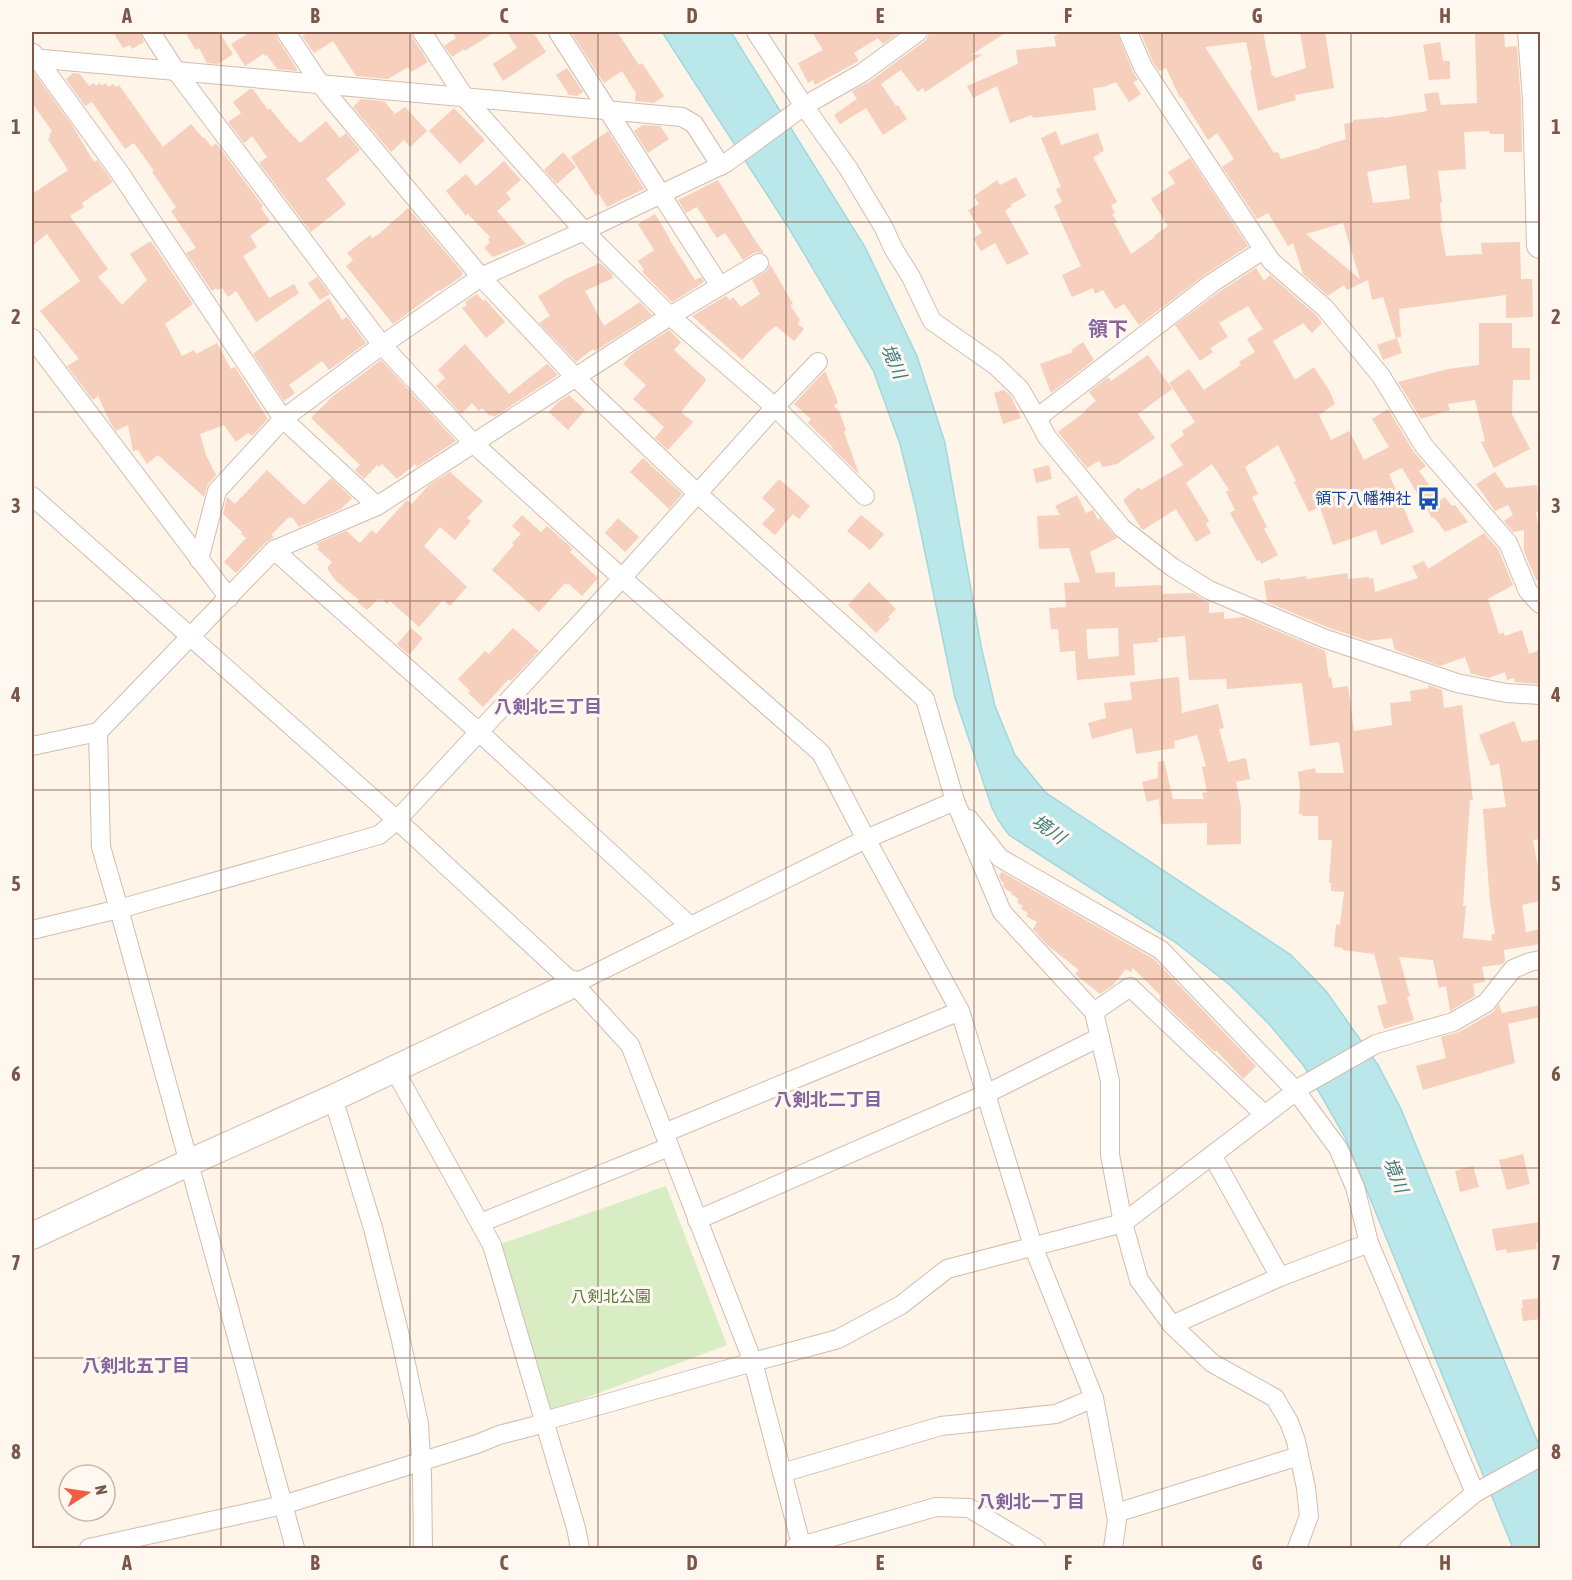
<svg xmlns="http://www.w3.org/2000/svg" width="1572" height="1580" font-family="'Asap Condensed','Noto Sans JP',sans-serif">
<style>
.green{fill:#d9edc5}
.water{fill:#bae7ea;stroke:#a0d8dd;stroke-width:1.5}
.building{fill:#f6cfbd;fill-rule:evenodd}
.lines{fill:none;stroke-linecap:round;stroke-linejoin:round}
.street-casing{stroke:#d4bcaf;stroke-width:20}
.secondary-casing{stroke:#d8bcac;stroke-width:28}
.street{stroke:#fff;stroke-width:18}
.secondary{stroke:#fff;stroke-width:26}
.grid{fill:none;stroke:#7b5749;stroke-width:1.5;stroke-opacity:0.55}
.labels{text-anchor:middle;dominant-baseline:central;stroke-width:6;stroke-linejoin:round;paint-order:stroke}
.transit-label{font-size:16px;fill:#164399;stroke:#fff8f0;text-anchor:end}
.park-label{font-size:16px;fill:#557b3d;stroke:#fff8f0}
.water-label{font-size:18px;font-style:italic;fill:#3b7b81;stroke:#fff8f0}
.neighbourhood-label{font-size:18px;font-weight:bold;fill:#86659e;stroke:#fff8f0}
.quarter-label{font-size:20px;font-weight:bold;fill:#86659e;stroke:#fff8f0}
.neatline{fill:none;stroke:#7b5749;stroke-width:2}
.grid-label{font-size:20px;text-anchor:middle;font-weight:bold;fill:#7b5749}
</style>
<rect width="100%" height="100%" fill="#fef4e8"/>
<!-- green -->
<path class="green" d="M666 1186 727 1345 548 1412 498 1245Z"/>
<!-- water -->
<path class="water" d="M662 32H731L865 247 917 356 945 443 981 646 995 706 1015 755 1046 793 1291 955 1326 991 1378 1065 1401 1109 1540 1448V1548H1513L1345 1137 1304 1066 1269 1024 1231 986 1175 942 1009 835 999 821 992 808 955 698 916 509 900 444 873 370 790 230Z"/>
<!-- building -->
<g class="building">
<path d="M113 32H140L144 42 132 49 130 45 123 48Z"/>
<path d="M185 32H219L233 54 218 64 207 63 199 48 196 50Z"/>
<path d="M250 32H275L277 38 298 71 277 69 267 55 265 56 263 54 245 66 231 44Z"/>
<path d="M309 32H411L413 38 428 62 411 72 408 67 388 79 356 76 333 41 314 53 302 36Z"/>
<path d="M452 32H495L465 51 464 49 452 57 444 46 456 38Z"/>
<path d="M507 32H533L546 52 503 81 493 64 517 48Z"/>
<path d="M571 32H617L639 65 642 63 664 96 654 103 635 101 636 93 622 71 604 83Z"/>
<path d="M812 32H900L883 44 878 38 854 53 859 61 815 85 813 80 808 83 798 63 823 50Z"/>
<path d="M929 32H1007L971 55 983 54 925 92 923 88 918 92 901 70 881 84 896 106 898 105 907 119 883 135 866 108 840 124 834 115 857 99 852 91 869 82 925 41 928 37Z"/>
<path d="M1057 32H1117L1133 72 1138 80 1133 82 1141 94 1129 102 1116 82 1104 87 1093 88 1096 110 1033 118 1032 115 1010 123 997 86 973 98 967 86 1018 64 1016 50 1056 46 1054 36 1057 35Z"/>
<path d="M1144 32H1263L1272 76 1274 75 1275 78 1306 68 1300 32H1325L1334 88 1295 95 1296 100 1258 111 1250 70H1252L1246 42 1205 47 1274 153 1278 152 1281 159 1320 148V147L1346 139 1344 124 1353 122V120L1384 117V118L1427 111 1424 94 1438 92 1441 105 1477 103 1475 32H1504L1505 47 1517 46 1521 101 1522 152H1504V134H1490L1489 131 1464 132 1466 169 1438 171 1442 203H1440L1442 222 1440 223 1446 256 1482 254 1481 243 1520 242 1521 279H1532L1533 317 1506 318V295L1399 309 1401 337 1396 338 1383 297 1372 300 1368 280 1347 290 1344 285 1328 296 1303 274 1293 243 1288 246 1268 213 1257 219 1222 167 1234 159 1217 133 1208 140 1181 97 1180 98 1166 68 1159 71 1153 62 1141 33ZM1406 165 1410 199 1373 203 1367 172ZM1343 223 1360 279 1306 234Z"/>
<path d="M1440 42 1443 61H1450V79L1429 80 1423 45Z"/>
<path d="M567 68 583 92 577 96 569 95 556 75Z"/>
<path d="M32 70 72 125 94 162 97 160 113 182 82 203 84 207 70 216 108 269 98 277 122 305 147 280 130 254 151 241 193 304 165 324 182 356 194 350 196 354 217 343 231 369 235 367 268 419 252 436 248 433 236 442 224 425 200 434 206 455 216 475 208 484 204 497 158 455 147 464 138 450 133 451 128 425 116 431 110 422 98 396 93 400 67 366 79 359 40 311 80 281 47 234 32 246V194L68 170 48 139 50 137 49 135 52 131 32 103Z"/>
<path d="M73 73 80 74 89 86 94 83 96 86 100 83 102 86 106 83 108 87 113 84 116 87 119 85 163 147 191 124 203 138 204 137 212 147 216 143 263 206 261 208 270 221 250 236 257 247 243 256 269 298 294 284 299 293 256 322 236 291 228 297 222 288 217 290 216 288 212 291 186 253 196 248 171 211 176 207 152 172 154 171 134 143 125 149 92 102 85 106 66 79Z"/>
<path d="M250 89H253L268 110 270 108 284 126 300 143 326 121 340 138 346 133 360 150 326 179 346 204 311 232 259 163 267 157 252 136 244 143 228 122 241 113 233 102Z"/>
<path d="M361 99 384 101 395 114 405 107 427 131 410 147 404 140 391 152 353 107Z"/>
<path d="M454 108 485 140 460 164 429 131Z"/>
<path d="M643 125 660 126 669 139 648 153 634 131Z"/>
<path d="M608 131 644 189 607 207 599 194 596 196 571 157Z"/>
<path d="M1056 131 1061 145 1098 133 1104 151 1099 153 1100 154 1093 157 1117 202 1111 205 1115 213 1112 214 1117 222 1114 223 1131 254 1155 237 1154 236 1168 226 1151 199 1175 183 1168 172 1190 158 1248 246 1206 274 1139 325 1124 304 1115 309 1103 290 1095 294 1093 288 1072 297 1062 275 1081 266 1054 206 1062 202 1056 189 1061 187 1041 138Z"/>
<path d="M563 152 576 167 557 184 544 170Z"/>
<path d="M504 161 521 180 506 193 511 199 497 211 526 244 493 257 484 248 490 242 488 240 490 237 468 214 466 216 446 191 466 174 476 186Z"/>
<path d="M1016 177 1026 196 1010 205 1012 206 1005 211 1029 254 1007 265 995 243 981 251 973 238 982 233 968 210 979 204 974 196 997 180 1000 185Z"/>
<path d="M718 180 753 237 764 253 758 252 754 253 743 260 725 233 717 238 697 207 686 213 678 200Z"/>
<path d="M408 208 463 273 462 275V276L440 291 439 290 393 324 346 266 353 260 347 253 370 235 372 238 379 234Z"/>
<path d="M655 214 670 239H669L695 280 701 277 704 282 672 302 645 275 642 271 644 270 638 261 654 250 638 224Z"/>
<path d="M600 263 612 274 613 278 585 291 604 326 640 302 652 315 595 351 593 349 576 362 539 323 550 316 538 296 563 281V280Z"/>
<path d="M770 264 793 304 790 305 800 320 798 324 804 329 794 341 776 326 767 333 742 360 692 316 726 296 730 300 733 297 741 307 760 294 752 280 765 272 768 269Z"/>
<path d="M1256 268 1264 281 1270 275 1317 316 1322 323 1312 333 1303 323 1273 341 1295 380 1314 367 1330 392 1335 404 1319 415 1331 440 1349 431 1364 460 1389 447 1372 419 1388 409 1414 452 1426 466 1419 471 1440 500 1445 497 1452 506 1455 505 1468 522 1445 532 1434 517 1432 518 1402 468 1389 474 1414 532 1381 545 1376 530 1333 545 1320 507 1309 512 1294 482 1296 481 1278 445 1245 467 1258 494 1252 497 1267 527 1264 529 1278 555 1261 564 1260 560 1257 561 1230 513 1235 510 1226 492 1229 490 1212 464 1186 483 1209 521 1206 524 1211 533 1196 542 1176 509 1143 530 1141 528 1123 500 1139 487 1141 490 1183 465 1170 445 1184 435 1182 431 1195 422 1169 383 1189 369 1204 390 1241 365 1239 362 1255 352 1247 339 1263 329 1248 306 1219 323 1228 337 1210 348 1213 352 1200 361 1175 325 1219 292Z"/>
<path d="M317 277 330 294 320 300 308 283Z"/>
<path d="M477 294 483 301 485 299 505 322 486 338 462 308 467 305 465 302Z"/>
<path d="M329 298 342 320 347 317 366 343 329 370 322 361 289 385 295 393 284 401 253 354Z"/>
<path d="M1479 323H1512V348H1530V380H1513L1512 414 1530 449 1494 468 1481 442 1485 441 1475 400 1448 404 1450 410 1421 419 1398 382 1448 369 1479 365Z"/>
<path d="M669 330 681 342 674 350 706 379 705 382 681 412 693 422 668 450 655 438 664 427 633 399 646 385 623 364 633 353Z"/>
<path d="M1397 338 1402 353 1383 360 1377 345Z"/>
<path d="M1083 342 1094 360 1051 393 1040 364 1073 352 1071 350Z"/>
<path d="M465 344 509 394 547 364 558 375 494 417 491 415 490 416 482 408 479 411 472 403 461 414 436 386 445 378 438 370Z"/>
<path d="M1148 355 1172 389 1138 414 1155 438 1117 464 1103 467 1099 461 1087 468 1058 432 1086 411 1085 410 1096 401 1089 392 1108 377 1111 381Z"/>
<path d="M381 360 456 441 417 467 415 464 397 479 382 464 379 467 377 465 364 479 355 470 360 465 311 418 332 397Z"/>
<path d="M825 371 838 402 834 406 839 411 846 430 844 432 859 474 832 448 833 447 808 423 811 419 794 404Z"/>
<path d="M1004 390 1011 396 1021 418 1003 424 994 393Z"/>
<path d="M569 395 585 410 568 430 549 412 557 403Z"/>
<path d="M643 458 682 494 669 509 630 472Z"/>
<path d="M1049 465 1052 479 1036 483 1033 469Z"/>
<path d="M267 470 304 505 331 478 352 498 341 509 299 527 292 517 291 519 289 517 271 535 274 537 273 538 266 542 236 573 224 562 246 538 241 534 242 532 223 514 227 497 235 504Z"/>
<path d="M450 472 483 501 467 518 471 521 455 540 440 527 424 546 467 587 450 606 443 600 419 627 390 601 387 604 381 599 380 601 378 599 367 610 357 602 359 600 335 580 327 568 332 562 317 549 319 547 316 544 346 531 360 543 372 530 376 534 407 500 412 504 429 485Z"/>
<path d="M1495 472 1506 488 1537 485 1539 511 1536 512 1539 531 1540 580H1536L1524 551V530L1513 532 1504 521 1513 515 1508 505 1495 511 1476 484Z"/>
<path d="M779 479 810 506 799 519 793 514 775 535 762 524 775 510 762 498Z"/>
<path d="M1077 495 1086 513 1093 510 1098 520 1100 518 1117 538 1090 552 1096 573 1115 572V587L1162 585V594L1193 593 1204 600V602H1209V613L1224 612V619L1244 617 1325 651 1329 678 1331 677 1333 688 1348 686 1354 731 1392 725 1390 703 1411 701 1410 691 1429 688 1428 685 1442 690 1444 708 1462 705 1473 800H1470L1463 906H1466L1463 938 1492 941 1491 935 1495 934 1490 902 1483 809 1506 807 1499 763 1491 766 1479 735 1514 721 1522 742 1540 739V839L1533 840 1539 873H1540V901L1522 905 1526 932 1540 929V944L1504 950 1505 961 1503 964 1482 967 1485 982 1473 984 1475 996 1450 1011 1446 986 1439 988 1433 960 1399 957 1410 996 1407 997 1414 1020 1384 1029 1377 1006 1387 1003 1374 954 1343 950V948L1334 947 1336 924 1340 925 1344 892 1331 891V883H1329L1332 840H1318V816H1302V814H1299L1300 789 1298 772 1315 768 1316 773H1344L1339 742 1310 746 1302 683 1227 689 1226 679 1189 680 1185 636 1158 638V642L1133 644 1135 675 1077 680 1075 651 1060 652 1058 629H1051L1049 608 1066 607 1064 583 1080 582 1069 548 1039 549 1037 516 1060 515 1055 506ZM1118 628 1119 656 1088 659 1086 629Z"/>
<path d="M522 515 541 532 547 526 573 549 570 552 598 578 582 596 568 583 567 585 565 583 539 612 492 570 514 545 512 543 521 534 512 526Z"/>
<path d="M861 515 884 534 870 550 847 531Z"/>
<path d="M618 518 639 537 625 552 605 533Z"/>
<path d="M1484 533 1498 549 1513 585 1488 599 1499 634 1504 633 1505 636 1522 630 1529 654 1540 650V684L1515 682 1514 678 1507 680 1505 672 1489 678 1476 675 1475 674H1471L1465 657 1440 666 1395 650 1392 638 1368 641 1327 627 1267 602 1264 581 1280 578V580L1306 576 1307 579 1347 573 1348 579 1369 577V579L1373 578 1375 592 1418 578 1412 566 1424 561 1428 569Z"/>
<path d="M869 582 896 609 888 617 890 619 876 633 848 605Z"/>
<path d="M411 628 423 638 409 655 397 644Z"/>
<path d="M513 628 539 651 511 681 509 679 483 707 468 693 470 691 458 679 485 651 489 654Z"/>
<path d="M1179 677 1182 713 1218 704 1224 728 1219 729 1228 762 1246 758 1250 779 1236 782 1241 808V844L1207 845V823L1161 824 1159 799 1147 802 1142 782 1158 778V762L1164 761 1173 799H1204L1202 793 1207 792 1202 767 1206 766 1197 735 1174 741 1175 748 1136 754 1132 728 1092 739 1088 723 1106 718 1104 703 1132 700 1130 682Z"/>
<path d="M1002 872 1154 959 1256 1066 1243 1079 1216 1050 1215 1052 1159 999 1161 996 1133 968 1131 972 1126 969 1113 985 1100 994 1075 974 1079 970 1047 945 1033 929 1037 922 1026 916 1028 913 1021 909 1023 906 1017 902 1019 899 1011 894 1012 893 1004 888 1003 885 1004 883 1001 881 999 876Z"/>
<path d="M1499 1004 1502 1013 1540 1005V1017L1508 1024 1515 1063 1423 1090 1416 1066 1446 1058 1441 1037 1459 1032 1492 1013Z"/>
<path d="M1523 1154 1530 1184 1507 1190 1499 1160Z"/>
<path d="M1473 1166 1479 1187 1460 1192 1455 1171Z"/>
<path d="M1540 1222V1243H1536L1537 1249 1507 1253 1506 1249 1496 1251 1492 1229Z"/>
<path d="M1540 1298V1319L1523 1321 1521 1308H1523L1522 1300Z"/>
</g>
<g class="lines">
<defs>
<g id="street">
<path d="M151 32 176 71 382 345 474 444 622 578 821 753 866 839 960 1011 1033 1246 1094 1398 1117 1520 1113 1548"/>
<path d="M286 32 321 85 331 98 481 277 576 378 697 493 925 699 955 801 1002 912 1094 1012 1110 1081V1155L1123 1223 1139 1280 1172 1325 1212 1363 1275 1398 1289 1422 1296 1441 1306 1488 1309 1516 1297 1548"/>
<path d="M422 32 466 99 584 231 670 316 775 407 865 496"/>
<path d="M558 32C612 116 665 202 720 286"/>
<path d="M756 32 804 106 848 168 884 228 893 248 911 277 932 321 995 365 1020 389 1037 418 1047 437 1122 528 1172 567 1209 590 1323 638 1457 683 1506 693 1540 695"/>
<path d="M1128 32 1143 67 1271 261 1325 308 1381 376 1424 446 1508 543 1528 591 1540 604"/>
<path d="M33 53 120 173 283 419 377 506"/>
<path d="M32 58 682 117 694 124 721 166"/>
<path d="M32 338 229 598"/>
<path d="M1037 418 1212 283 1263 250"/>
<path d="M32 496 397 820 574 984 630 1045 753 1362 802 1548"/>
<path d="M274 550 479 732 690 926"/>
<path d="M199 560 217 491 283 419 382 345 481 277 584 231 726 163 804 106 862 73 918 32"/>
<path d="M98 732 101 847 119 909 295 1548"/>
<path d="M32 746 98 732 274 550 377 506 670 316 759 263"/>
<path d="M969 819 1000 858 1161 950 1296 1091 1338 1148 1355 1187 1369 1243 1475 1493"/>
<path d="M32 930 119 909 379 835 397 820 479 732 622 578 775 407 818 362"/>
<path d="M574 984 866 839 955 801"/>
<path d="M1094 1012 1130 987 1265 1115"/>
<path d="M394 1069 492 1245 576 1528 580 1548"/>
<path d="M333 1098 373 1228 400 1336 419 1424 422 1475 423 1548"/>
<path d="M664 1133 960 1011"/>
<path d="M1212 1155 1280 1277"/>
<path d="M697 1220 986 1094 1100 1037"/>
<path d="M480 1223 669 1147"/>
<path d="M1172 1325 1280 1277 1369 1243"/>
<path d="M782 1473 941 1426 1056 1414 1094 1398"/>
<path d="M1116 1513 1299 1456"/>
<path d="M89 1548 283 1505 477 1444 499 1435 534 1426 544 1421 753 1362 838 1339 901 1305 947 1269 1123 1223 1304 1085 1376 1044 1453 1022 1486 1003 1513 969 1530 962 1540 960"/>
<path d="M794 1548 936 1507 969 1508 1036 1548"/>
<path d="M1409 1548 1475 1493 1540 1457"/>
</g>
<g id="secondary">
<path d="M1531 32 1536 100 1540 245"/>
<path d="M32 1236 188 1163 333 1098 574 984"/>
</g>
</defs>
<!-- street casing -->
<use href="#street" class="street-casing"/>
<!-- secondary casing -->
<use href="#secondary" class="secondary-casing"/>
<!-- street -->
<use href="#street" class="street"/>
<!-- secondary -->
<use href="#secondary" class="secondary"/>
</g>
<!-- grid -->
<path class="grid" d="M221 32V1548M410 32V1548M598 32V1548M786 32V1548M974 32V1548M1162 32V1548M1351 32V1548M32 222H1540M32 412H1540M32 601H1540M32 790H1540M32 979H1540M32 1168H1540M32 1358H1540"/>
<!-- icons -->
<defs>
<symbol id="bus-bare" viewBox="-9 -9 18 18"><path d="M-5-6H5V4H4V6H2V4H-2V6H-4V4H-5ZM-3.5-4V0h7V-4ZM-3.5 1.2v1.5H-2V1.2ZM2 1.2v1.5H3.5V1.2Z" fill="#1a4fb4" stroke="#fff8f0" stroke-width="2.5" paint-order="stroke"/></symbol>
</defs>
<g fill-rule="evenodd">
<use href="#bus-bare" x="1412" y="482" width="33" height="33"/>
</g>
<g class="labels">
<!-- transit labels -->
<g class="transit-label">
<text x="1411" y="498">領下八幡神社</text>
</g>
<!-- park labels -->
<g class="park-label">
<text x="611" y="1296">八剣北公園</text>
</g>
<!-- water labels -->
<g class="water-label">
<text transform="translate(894 361) rotate(66)">境川</text>
<text transform="translate(1049 829) rotate(36)">境川</text>
<text transform="translate(1396 1175) rotate(68)">境川</text>
</g>
<!-- neighbourhood labels -->
<g class="neighbourhood-label">
<text x="548" y="706">八剣北三丁目</text>
<text x="828" y="1099">八剣北二丁目</text>
<text x="136" y="1365">八剣北五丁目</text>
<text x="1031" y="1501">八剣北一丁目</text>
</g>
<!-- quarter labels -->
<g class="quarter-label">
<text x="1108" y="328">領下</text>
</g>
</g>
<!-- border -->
<rect width="1572" height="1580" fill="none" stroke="#fff8f0" stroke-width="66"/>
<!-- north arrow -->
<g transform="translate(87 1493) rotate(78)"><circle r="28" fill="#fff8f0" stroke="#cab8ad" stroke-width="1.5"/>
<path d="M0-4.5L10 22L0 15L-10 22Z" fill="#f05d45"/>
<text y="-9" font-size="16" font-weight="bold" text-anchor="middle" fill="#7b5749">N</text>
</g>
<rect x="33" y="33" width="1506" height="1514" class="neatline"/>
<g class="grid-label">
<text x="127" y="23">A</text>
<text x="315" y="23">B</text>
<text x="504" y="23">C</text>
<text x="692" y="23">D</text>
<text x="880" y="23">E</text>
<text x="1068" y="23">F</text>
<text x="1257" y="23">G</text>
<text x="1445" y="23">H</text>
<text x="16" y="134">1</text>
<text x="1556" y="134">1</text>
<text x="16" y="324">2</text>
<text x="1556" y="324">2</text>
<text x="16" y="513">3</text>
<text x="1556" y="513">3</text>
<text x="16" y="702">4</text>
<text x="1556" y="702">4</text>
<text x="16" y="891">5</text>
<text x="1556" y="891">5</text>
<text x="16" y="1081">6</text>
<text x="1556" y="1081">6</text>
<text x="16" y="1270">7</text>
<text x="1556" y="1270">7</text>
<text x="16" y="1459">8</text>
<text x="1556" y="1459">8</text>
<text x="127" y="1570">A</text>
<text x="315" y="1570">B</text>
<text x="504" y="1570">C</text>
<text x="692" y="1570">D</text>
<text x="880" y="1570">E</text>
<text x="1068" y="1570">F</text>
<text x="1257" y="1570">G</text>
<text x="1445" y="1570">H</text>
</g>
</svg>
